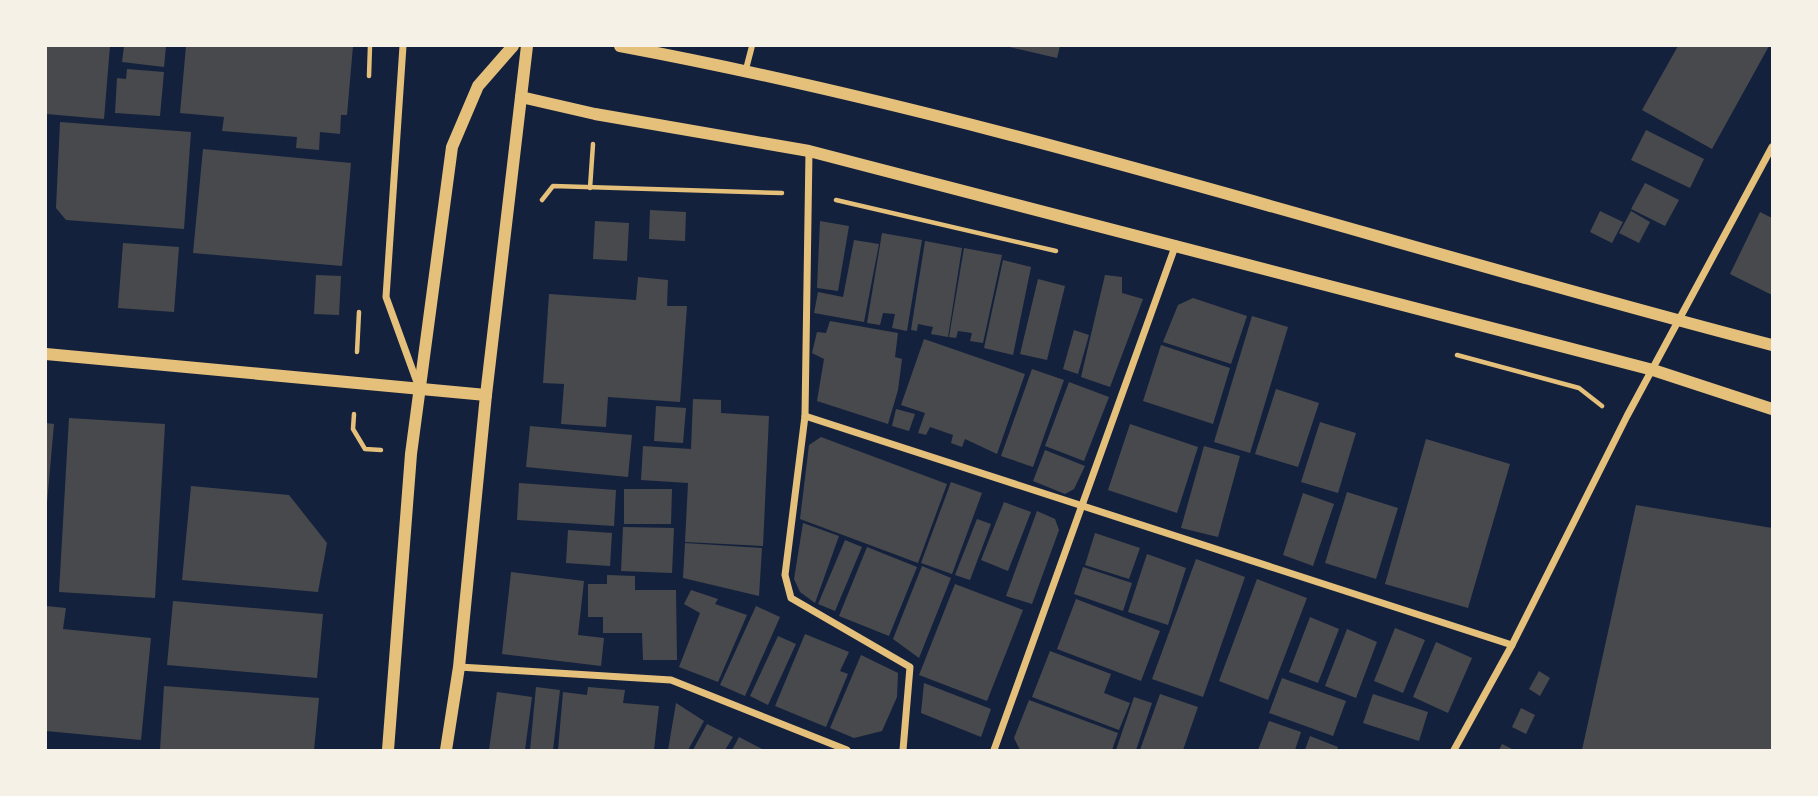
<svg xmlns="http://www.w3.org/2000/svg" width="1818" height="796" font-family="Jost,sans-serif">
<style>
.building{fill:#48494c}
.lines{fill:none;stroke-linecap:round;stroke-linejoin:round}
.path{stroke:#e5c07b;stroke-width:4.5}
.pedestrian{stroke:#e5c07b;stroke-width:6}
.minor{stroke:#e5c07b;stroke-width:7}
.tertiary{stroke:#e5c07b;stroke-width:12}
</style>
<rect width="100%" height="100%" fill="#14213d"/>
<!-- building -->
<g class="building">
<path d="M46 46H110L104 119 46 114Z"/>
<path d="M124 46H166L164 67 122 62Z"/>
<path d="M186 46H353L347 115H341L340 134 320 132 319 150 296 148 297 137 222 131 224 117 180 113Z"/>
<path d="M1005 46H1060L1057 58Z"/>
<path d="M1678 46H1769L1712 149 1642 110Z"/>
<path d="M127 69 164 72 160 116 115 113 117 78 126 79Z"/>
<path d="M60 122 191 132 184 229 66 220 56 208Z"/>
<path d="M1646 130 1704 159 1690 188 1631 160Z"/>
<path d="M203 149 351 163 342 266 193 253Z"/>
<path d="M1645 183 1679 200 1665 226 1631 209Z"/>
<path d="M650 210 686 212 685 241 649 239Z"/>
<path d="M1600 211 1623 222 1612 243 1590 232Z"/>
<path d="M1631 211 1650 222 1639 243 1619 233Z"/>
<path d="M1760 212 1772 218V295L1730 274Z"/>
<path d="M595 221 629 223 627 261 593 259Z"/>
<path d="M820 221 849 226 838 291 817 288Z"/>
<path d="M882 233 922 240 907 331 892 328 895 314 883 313 880 325 867 323Z"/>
<path d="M854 240 879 244 864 322 814 313 818 292 843 297Z"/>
<path d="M925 241 962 248 948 337 931 334 933 327 918 324 917 331 911 330Z"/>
<path d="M123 243 179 247 174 312 118 308Z"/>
<path d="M964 248 1002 255 983 343 970 341 972 333 958 331 956 338 949 337Z"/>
<path d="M1003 260 1031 267 1013 355 984 348Z"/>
<path d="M316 275 341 276 339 315 314 314Z"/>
<path d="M1105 275 1122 277V293L1143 299 1110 387 1081 377Z"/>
<path d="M638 277 668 280 667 306H687L680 402 608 397 606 427 561 424 564 384 543 383 549 294 636 300Z"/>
<path d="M1038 279 1065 286 1047 360 1020 354Z"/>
<path d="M1193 298 1247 316 1231 364 1163 342 1178 305Z"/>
<path d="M1252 316 1288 327 1250 453 1214 442Z"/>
<path d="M830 321 898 333 895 357 902 359 898 390 888 424 817 401 824 359 812 353 817 332 826 333Z"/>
<path d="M1074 330 1089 335 1078 374 1063 369Z"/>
<path d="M924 339 1025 374 997 454 965 439 962 447 951 443 953 435 930 427 926 435 918 433 925 413 901 405Z"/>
<path d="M1161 345 1230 368 1213 424 1143 401Z"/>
<path d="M1032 369 1064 380 1033 467 1001 456Z"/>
<path d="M1069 382 1109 397 1084 461 1045 446Z"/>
<path d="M1276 389 1319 403 1298 467 1255 454Z"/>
<path d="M693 399 721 400V413L769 416 763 546 685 542 688 483 641 480 643 446 691 449Z"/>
<path d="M656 406 686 408 683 443 654 441Z"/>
<path d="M896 409 915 414 909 431 892 426Z"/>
<path d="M69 418 165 424 155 598 59 592Z"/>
<path d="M1320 422 1356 433 1338 493 1301 482Z"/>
<path d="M46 423 54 424 47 503H46Z"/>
<path d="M1130 424 1198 447 1177 513 1108 490Z"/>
<path d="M530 426 632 435 628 477 526 467Z"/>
<path d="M821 437 947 484 918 563 800 519 809 445Z"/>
<path d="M1426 439 1510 464 1468 608 1385 584Z"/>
<path d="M1204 446 1240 456 1218 537 1181 528Z"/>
<path d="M1045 450 1085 466 1074 489 1065 494 1033 481Z"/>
<path d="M951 482 982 493 952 574 921 563Z"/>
<path d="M519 483 616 490 614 526 517 520Z"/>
<path d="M191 486 289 495 327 543 318 592 182 580Z"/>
<path d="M624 489H672L671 524H624Z"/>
<path d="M1347 492 1398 508 1376 579 1325 563Z"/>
<path d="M1303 493 1334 504 1313 566 1283 555Z"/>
<path d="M1004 502 1031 512 1008 571 981 560Z"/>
<path d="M1636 505 1772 528V750H1582Z"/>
<path d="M1037 511 1055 519 1059 530 1032 604 1006 596Z"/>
<path d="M977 519 991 524 970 580 955 575Z"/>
<path d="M803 523 839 536 815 603 800 592 794 579Z"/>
<path d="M623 527 674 528 672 573 621 571Z"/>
<path d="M568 530 612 533 610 566 566 563Z"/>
<path d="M1095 533 1140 548 1129 579 1085 565Z"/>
<path d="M845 540 862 547 835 611 818 604Z"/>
<path d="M685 543 762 548 759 596 683 578Z"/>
<path d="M867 547 917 567 889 636 839 616Z"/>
<path d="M1147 554 1186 568 1168 625 1128 612Z"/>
<path d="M1196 559 1245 577 1203 697 1152 679Z"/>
<path d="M922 566 951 578 919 658 893 639Z"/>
<path d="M1083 567 1132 583 1123 611 1074 594Z"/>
<path d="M511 572 584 581 578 635 604 638 601 666 502 654Z"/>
<path d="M607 575 635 576V590H676L677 660H643L642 633H603V617H588V584H607Z"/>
<path d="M1257 579 1307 598 1268 700 1219 681Z"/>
<path d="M955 584 1023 610 987 701 919 675Z"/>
<path d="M691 590 718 599 715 604 747 615 718 682 679 667 700 613 684 604Z"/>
<path d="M1076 599 1160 631 1141 681 1057 649Z"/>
<path d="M173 601 323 614 317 678 167 665Z"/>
<path d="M46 606 66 608 63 629 151 638 141 740 46 731Z"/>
<path d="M756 606 780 617 745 696 720 685Z"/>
<path d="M1310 617 1339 629 1318 683 1289 672Z"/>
<path d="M1395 628 1425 640 1403 693 1374 681Z"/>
<path d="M1347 629 1377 642 1356 698 1325 686Z"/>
<path d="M805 634 849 652 840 671 848 674 826 727 775 706Z"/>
<path d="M778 636 796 644 768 705 750 696Z"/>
<path d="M1436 642 1472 658 1448 713 1413 697Z"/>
<path d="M1050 651 1111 674 1104 693 1130 703 1119 730 1032 697Z"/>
<path d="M861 655 898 673 897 697 882 731 854 738 830 728Z"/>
<path d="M1539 671 1550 678 1540 696 1529 689Z"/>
<path d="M1282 678 1346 701 1333 736 1269 713Z"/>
<path d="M924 683 991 709 981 737 921 713Z"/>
<path d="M164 686 319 698 314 750H160Z"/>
<path d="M536 687 560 690 553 750H530Z"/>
<path d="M588 687 625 690 623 703 659 706 654 750H558L563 692 587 695Z"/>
<path d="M497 692 532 697 525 750H489Z"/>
<path d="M1160 694 1198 707 1183 750H1140Z"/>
<path d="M1373 694 1428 712 1419 741 1363 723Z"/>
<path d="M1134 697 1152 703 1136 750H1116Z"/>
<path d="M1029 700 1118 733 1112 750H1020L1014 738Z"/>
<path d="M676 703 704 721 688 750H668Z"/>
<path d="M1521 708 1535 715 1526 734 1512 727Z"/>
<path d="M1269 721 1301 732 1295 750H1258Z"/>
<path d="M707 724 733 737 725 750H693Z"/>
<path d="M1310 736 1338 747 1337 750H1305Z"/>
<path d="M739 737 764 750H732Z"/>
<path d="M1502 744 1514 750H1499Z"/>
</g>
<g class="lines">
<!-- path -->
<g class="path">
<path d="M369 76 370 46"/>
<path d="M590 188 593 144"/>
<path d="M542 200 553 186 782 193"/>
<path d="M836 200 1056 251"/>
<path d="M357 352 359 312"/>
<path d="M1457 355 1579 388 1602 406"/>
<path d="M354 414 353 429 365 449 381 450"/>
</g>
<!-- pedestrian -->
<path class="pedestrian" d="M746 69 752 46"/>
<!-- minor -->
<g class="minor">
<path d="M403 46 386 297 418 385"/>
<path d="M809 151 805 416 785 575 791 598 910 667 903 750"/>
<path d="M805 416 1512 645"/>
<path d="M459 667 671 680 847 750"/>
<path d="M994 750 1176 244"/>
<path d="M1454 750 1512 645 1627 416 1772 147"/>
</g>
<!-- tertiary -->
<g class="tertiary">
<path d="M620 46C1011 119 1388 246 1772 345"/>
<path d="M521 97 595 114 809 151 1653 370 1772 409"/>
<path d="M46 354 486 395"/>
<path d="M388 750 411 454 452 147 478 86 513 46"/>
<path d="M446 750 459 667 486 395 527 46"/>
</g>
</g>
<!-- border -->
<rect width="1818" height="796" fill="none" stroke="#f6f1e7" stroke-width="94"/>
</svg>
